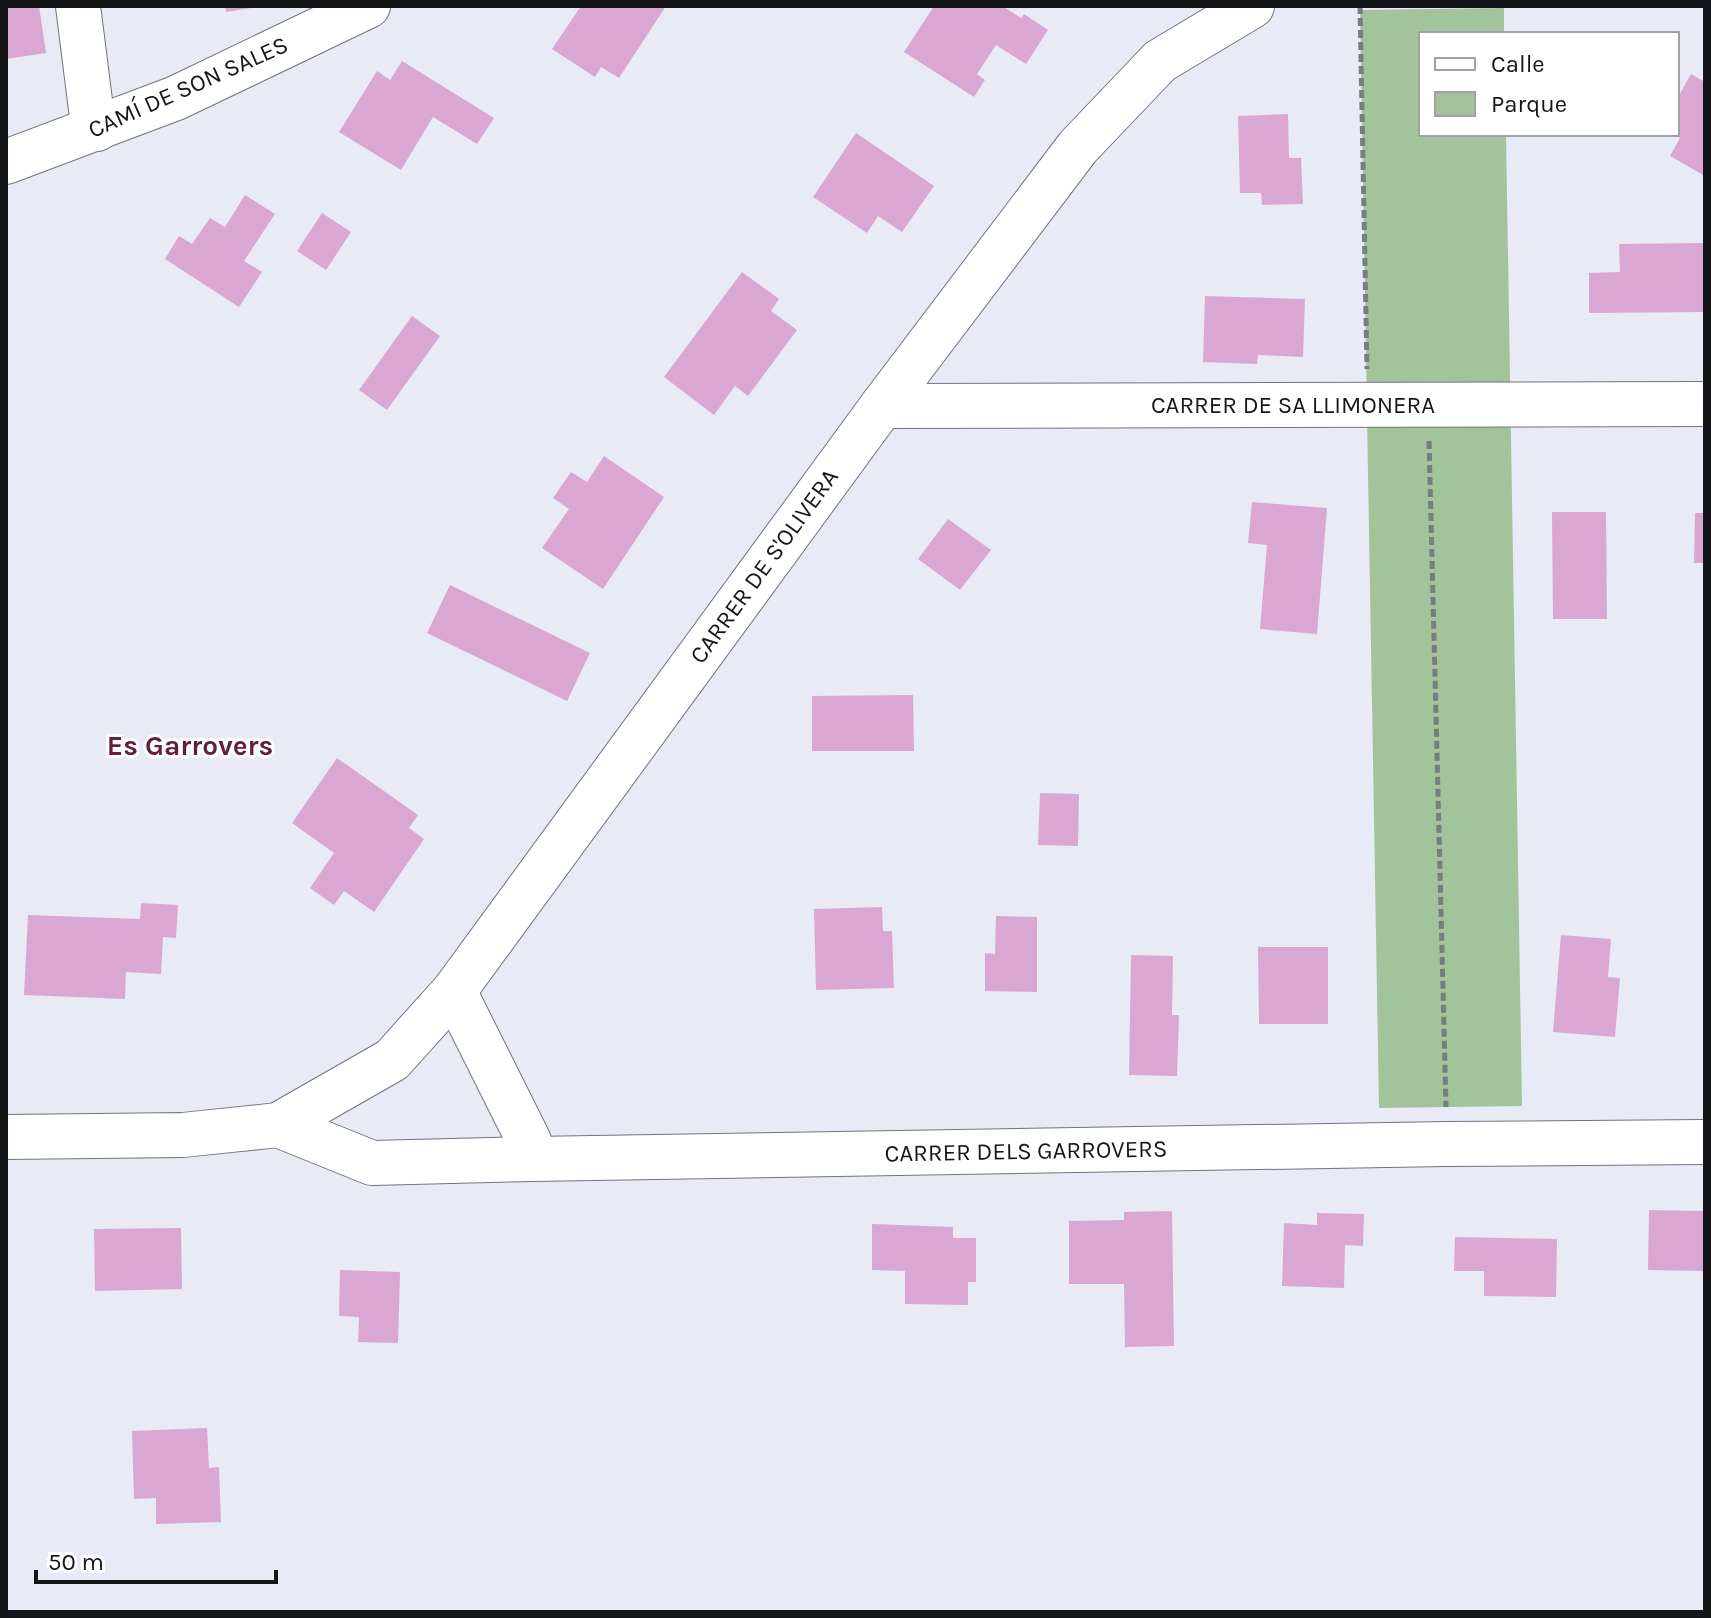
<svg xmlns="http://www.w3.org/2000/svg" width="1711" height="1618" font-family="Karla,sans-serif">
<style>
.green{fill:#a3c39b}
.building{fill:#daa7d2}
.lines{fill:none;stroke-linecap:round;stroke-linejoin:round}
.minor-casing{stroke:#71737e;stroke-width:46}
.path{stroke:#7a7c84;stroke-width:5;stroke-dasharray:8 4;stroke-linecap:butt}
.minor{stroke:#fff;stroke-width:44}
.labels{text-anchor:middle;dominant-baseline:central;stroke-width:6;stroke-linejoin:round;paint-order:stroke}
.street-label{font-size:24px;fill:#15161a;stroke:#fff}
.quarter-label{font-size:28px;font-weight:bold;fill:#601f3b;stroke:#fff}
</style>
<rect width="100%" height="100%" fill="#e8eaf6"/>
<!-- green -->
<path class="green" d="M1504 8V34H1421V134H1506L1522 1106 1379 1108 1360 10Z"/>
<!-- building -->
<g class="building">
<path d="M6 6H39L46 53 6 59Z"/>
<path d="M225 6H251V8L226 12Z"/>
<path d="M581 6H666L619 78 601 67 595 77 552 49Z"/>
<path d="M934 6H1002L1021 18 1024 14 1048 30 1026 64 996 45 977 74 985 80 974 97 904 52Z"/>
<path d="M402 61 494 118 477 144 433 117 401 170 339 132 377 71 390 80Z"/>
<path d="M1691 74 1705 82V176L1670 156 1680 138 1673 134H1677V99Z"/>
<path d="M1288 114 1289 158H1301L1303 204 1262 205 1261 193H1240L1238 116Z"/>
<path d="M856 133 934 186 902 232 878 216 867 233 813 197Z"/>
<path d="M245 195 275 214 244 261 262 272 239 307 165 259 179 236 192 244 210 218 225 227Z"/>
<path d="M322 213 351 232 326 270 297 251Z"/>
<path d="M1704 243 1705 312 1589 313V273L1620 272 1619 244Z"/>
<path d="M742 272 779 299 771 311 797 330 748 396 735 386 714 415 664 377Z"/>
<path d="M1205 296 1305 299 1303 357 1258 355 1257 364 1203 362Z"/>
<path d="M412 316 440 336 387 410 359 390Z"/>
<path d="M604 456 664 497 603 589 542 548 569 509 553 498 571 472 587 482Z"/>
<path d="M1252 502 1327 508 1317 634 1260 629 1267 545 1248 543Z"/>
<path d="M1552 512H1606L1607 619H1553Z"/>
<path d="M1695 513H1705V563H1694Z"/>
<path d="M948 519 991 550 960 590 918 559Z"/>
<path d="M450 585 590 653 567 701 427 633Z"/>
<path d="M913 695 914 751H812V696Z"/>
<path d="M337 758 418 815 409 828 424 839 374 912 344 891 334 905 310 888 334 853 292 823Z"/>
<path d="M1040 793 1079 794 1078 846 1038 845Z"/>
<path d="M141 903 178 905 176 938 163 937 161 974 126 972 125 999 24 995 28 915 140 919Z"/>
<path d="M882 907 883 931H892L894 988 816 990 814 909Z"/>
<path d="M996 916 1037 917V992L985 991V953L995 954Z"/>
<path d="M1561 935 1611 939 1608 977 1620 978 1615 1037 1553 1032Z"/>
<path d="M1258 947H1328V1024H1259Z"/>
<path d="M1131 955 1173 956 1172 1015H1179L1177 1076 1129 1075Z"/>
<path d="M1649 1210 1703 1211 1705 1271 1648 1270Z"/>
<path d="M1172 1211 1174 1346 1125 1347 1124 1284H1069V1221L1124 1220V1212Z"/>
<path d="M1317 1213 1364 1214 1363 1246 1345 1245 1344 1288 1282 1286 1284 1223 1317 1225Z"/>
<path d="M872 1224 953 1227V1238H976V1282H968V1305L905 1304V1271L872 1270Z"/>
<path d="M181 1228 182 1289 95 1291 94 1229Z"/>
<path d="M1455 1237 1557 1239 1556 1297 1484 1296V1271H1454Z"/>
<path d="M340 1270 400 1272 398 1343 358 1342 359 1317 339 1316Z"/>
<path d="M207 1428 209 1468 219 1467 221 1522 156 1524V1498L134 1499 132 1431Z"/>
</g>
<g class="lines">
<defs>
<g id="minor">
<path d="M78 6 91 109 97 129"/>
<path d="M6 162 176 98 368 6"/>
<path d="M882 406 1705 404"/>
<path d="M454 991 529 1141 532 1159 1447 1144 1705 1142"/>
<path d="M278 1125 372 1163 532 1159"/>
<path d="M6 1137 183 1135 278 1125 392 1060 454 991 882 406 1078 147 1160 61 1252 6"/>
</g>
</defs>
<!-- minor casing -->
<use href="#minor" class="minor-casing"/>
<!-- path -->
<g class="path">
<path d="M1360 6 1367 369"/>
<path d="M1429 441 1446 1107"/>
</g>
<!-- minor -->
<use href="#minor" class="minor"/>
</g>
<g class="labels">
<!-- street labels -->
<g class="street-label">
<text transform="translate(188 87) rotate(-24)">CAMÍ DE SON SALES</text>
<text x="1293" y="405">CARRER DE SA LLIMONERA</text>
<text transform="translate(764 566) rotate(-54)">CARRER DE S'OLIVERA</text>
<text transform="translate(1026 1151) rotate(-1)">CARRER DELS GARROVERS</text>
</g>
<!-- quarter labels -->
<g class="quarter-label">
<text x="190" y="745">Es Garrovers</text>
</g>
</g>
<!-- border -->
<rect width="1711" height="1618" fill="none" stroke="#15161a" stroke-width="16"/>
<!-- legend -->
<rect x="1419" y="32" width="260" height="104" fill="#ffffff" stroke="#a1a2a3" stroke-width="2"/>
<rect x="1435" y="58" width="40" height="12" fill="#ffffff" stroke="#a1a2a3" stroke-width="2"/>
<text x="1491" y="72" font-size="24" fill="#15161a">Calle</text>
<rect x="1435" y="92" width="40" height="24" fill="#a3c39b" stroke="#a1a2a3" stroke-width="2"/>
<text x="1491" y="112" font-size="24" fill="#15161a">Parque</text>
<!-- scale -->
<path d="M36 1570v12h240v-12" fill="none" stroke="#15161a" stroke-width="4"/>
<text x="48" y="1570" font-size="24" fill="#15161a" stroke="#ffffff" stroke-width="6" paint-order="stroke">50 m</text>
</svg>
